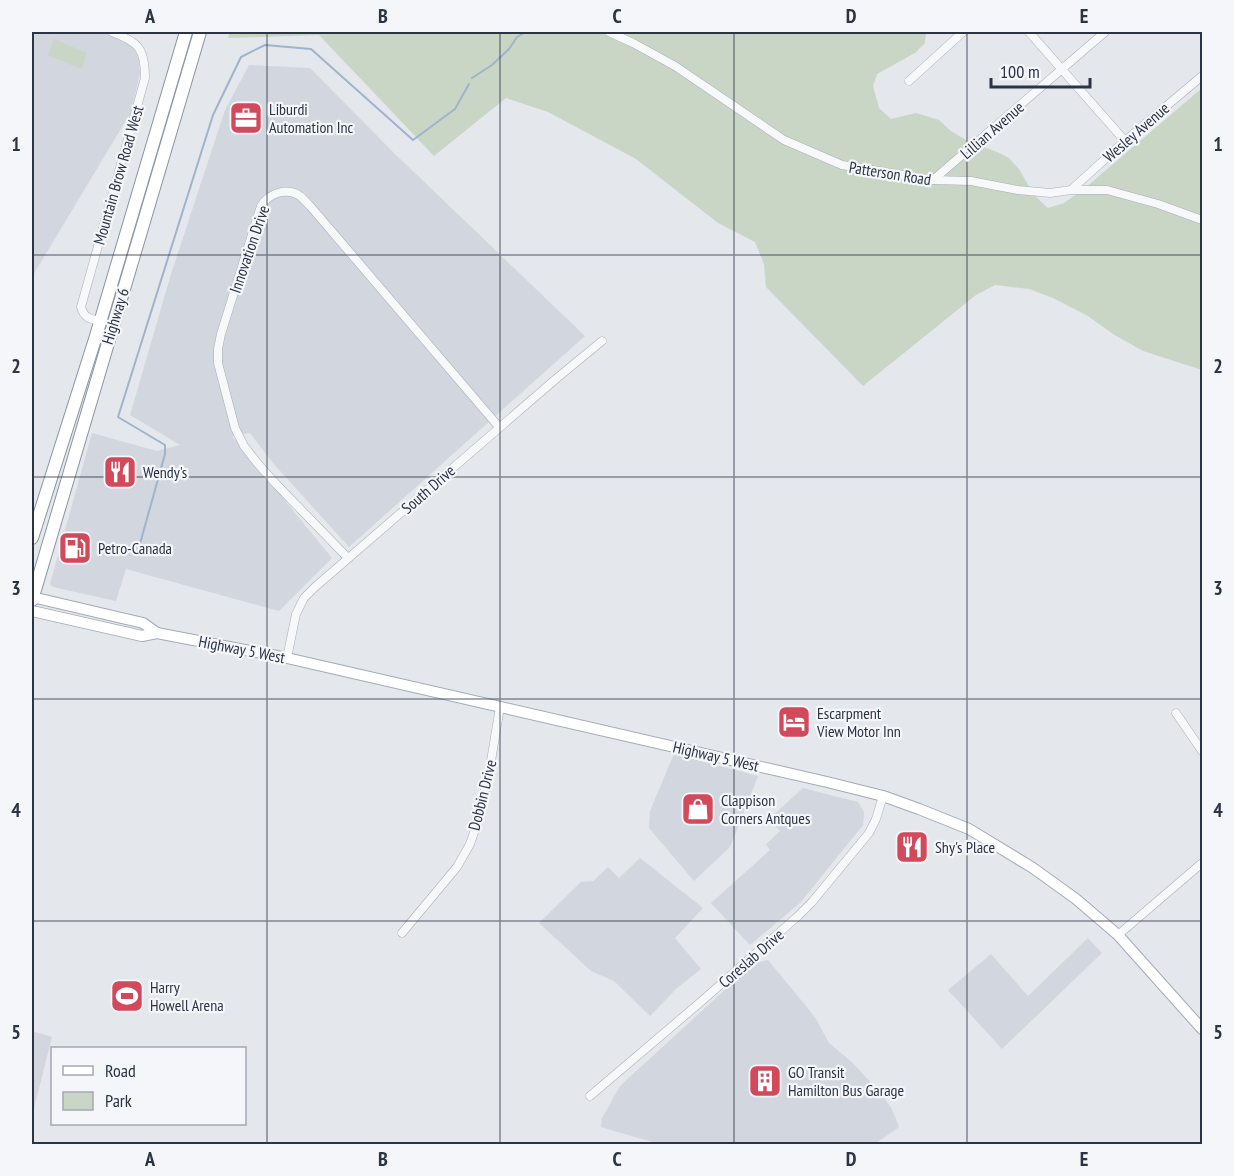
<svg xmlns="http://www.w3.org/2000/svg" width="1234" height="1176" font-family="'PT Sans Narrow',sans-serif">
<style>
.built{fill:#d2d6de}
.green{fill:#c9d6c5}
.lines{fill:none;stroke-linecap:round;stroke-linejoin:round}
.stream{stroke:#9fb4cc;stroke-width:2}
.minor-casing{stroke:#a9aeb7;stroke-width:9}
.major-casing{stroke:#a3abb8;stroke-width:12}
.highway-casing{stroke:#8b94a3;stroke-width:14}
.minor{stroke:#f7f8fa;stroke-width:8}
.major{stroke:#fff;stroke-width:10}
.highway{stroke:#fff;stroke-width:12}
.grid{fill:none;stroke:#2b3445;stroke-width:1.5;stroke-opacity:0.55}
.labels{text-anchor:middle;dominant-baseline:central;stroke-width:4.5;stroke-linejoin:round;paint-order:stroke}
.poi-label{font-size:16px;fill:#2b3445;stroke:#f4f6f9;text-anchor:start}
.street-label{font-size:16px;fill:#2b3445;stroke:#f4f6f9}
.neatline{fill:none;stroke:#2b3445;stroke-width:2}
.grid-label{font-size:20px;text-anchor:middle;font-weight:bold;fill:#2b3445}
</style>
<rect width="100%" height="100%" fill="#e4e7ec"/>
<!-- built -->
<g class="built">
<path d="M32 32H102L117 36 131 45 139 58 140 73 131 112 32 277Z"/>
<path d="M249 65 310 68 394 153 585 336 349 547 272 462 250 433 232 436 332 558 279 611 126 569 116 601 53 587 50 584 92 433 157 451 180 445 130 415 171 274 225 110Z"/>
<path d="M674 754 758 776 730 847 694 881 649 828 650 811Z"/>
<path d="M803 788 858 802 864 812 863 825 801 902 750 945 711 903 770 850 766 844 780 831 769 819Z"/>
<path d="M640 858 703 908 675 938 701 969 677 988 650 1016 614 981 591 971 539 923 581 882 593 881 608 867 619 878Z"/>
<path d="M1088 938 1102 953 1002 1049 948 990 991 954 1028 996Z"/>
<path d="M768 960 815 1017 829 1043 853 1063 881 1094 892 1109 899 1127 875 1144H659L601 1127 602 1118 620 1086 753 964Z"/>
<path d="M32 1031 52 1037 33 1112 32 1111Z"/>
</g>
<!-- green -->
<g class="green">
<path d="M230 32H926L925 43 915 53 877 74 873 86 879 108 891 119 916 113 939 120 951 131 971 143 995 151 1009 158 1019 169 1034 195 1048 208 1064 203 1085 188 1202 88V370L1143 351 1113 334 1088 316 1053 298 1029 289 995 285 976 295 863 386 766 287 764 264 755 242 718 223 636 159 548 112 506 98 434 156 319 35 228 38Z"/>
<path d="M54 39 87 53 81 69 48 55Z"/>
</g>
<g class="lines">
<!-- stream -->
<g class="stream">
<path d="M855 33 856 32"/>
<path d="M472 78 492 65 509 49 517 37 526 32"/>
<path d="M138 551 165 454V445L118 417 213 115 241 57 265 45 311 49 413 140 455 109 469 84"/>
<path d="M32 1144H34"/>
</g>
<defs>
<g id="minor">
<path d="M609 32 633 43 675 66 784 140 842 165 933 180 971 181 1018 190 1050 193 1071 190H1107L1158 204 1202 220"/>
<path d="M1029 32 1125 141"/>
<path d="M909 81 963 32"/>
<path d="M933 180 1105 32"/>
<path d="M1071 190 1125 141 1202 76"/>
<path d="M100 321C90 319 84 318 81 307L145 78C145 49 139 42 112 32"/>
<path d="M348 558 277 485 258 464 244 446 235 428 218 363V349L221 334 261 206C269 193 287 187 300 196 304 199 308 204 311 207L499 427"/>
<path d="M287 658 296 614 304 598 315 587 557 378 602 341"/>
<path d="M1176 713 1202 751"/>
<path d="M402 933 457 867 470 844 479 818 490 767 500 707"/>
<path d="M1118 935 1202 863"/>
<path d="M590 1096 703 1000 798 916 812 902 869 833 876 819 883 796"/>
</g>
<g id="major">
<path d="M32 597 143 623 157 633"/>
<path d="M32 611 142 636 157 633 287 658 827 782 883 796 919 809 969 829 1033 868 1076 899 1118 935 1202 1029"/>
</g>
<g id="highway">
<path d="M32 538 96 336 186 32"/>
<path d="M32 600 200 32"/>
</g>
</defs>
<!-- minor casing -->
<use href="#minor" class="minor-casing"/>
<!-- major casing -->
<use href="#major" class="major-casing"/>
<!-- highway casing -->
<use href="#highway" class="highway-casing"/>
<!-- minor -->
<use href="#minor" class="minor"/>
<!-- major -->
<use href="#major" class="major"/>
<!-- highway -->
<use href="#highway" class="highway"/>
</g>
<!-- grid -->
<path class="grid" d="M267 32V1144M500 32V1144M734 32V1144M967 32V1144M32 255H1202M32 477H1202M32 699H1202M32 921H1202"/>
<!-- icons -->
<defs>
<symbol id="office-square" viewBox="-11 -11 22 22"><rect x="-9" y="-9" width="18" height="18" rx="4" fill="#d1495b" stroke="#f4f6f9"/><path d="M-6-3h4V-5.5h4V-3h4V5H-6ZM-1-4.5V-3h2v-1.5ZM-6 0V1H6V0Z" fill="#fff"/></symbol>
<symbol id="restaurant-square" viewBox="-11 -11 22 22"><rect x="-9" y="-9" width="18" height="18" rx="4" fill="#d1495b" stroke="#f4f6f9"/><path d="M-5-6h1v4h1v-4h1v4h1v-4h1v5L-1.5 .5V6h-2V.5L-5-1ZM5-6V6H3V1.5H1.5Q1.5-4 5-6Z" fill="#fff"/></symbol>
<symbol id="fuel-square" viewBox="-11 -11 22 22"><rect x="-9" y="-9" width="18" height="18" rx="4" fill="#d1495b" stroke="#f4f6f9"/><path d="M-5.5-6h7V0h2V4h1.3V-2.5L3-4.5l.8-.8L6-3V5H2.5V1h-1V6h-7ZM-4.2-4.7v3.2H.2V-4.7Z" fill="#fff"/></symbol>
<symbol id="hotel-square" viewBox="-11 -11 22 22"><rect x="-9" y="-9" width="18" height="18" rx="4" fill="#d1495b" stroke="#f4f6f9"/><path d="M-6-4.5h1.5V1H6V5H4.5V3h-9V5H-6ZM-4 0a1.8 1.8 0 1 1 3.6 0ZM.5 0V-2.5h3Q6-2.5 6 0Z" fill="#fff"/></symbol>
<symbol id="shop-square" viewBox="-11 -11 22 22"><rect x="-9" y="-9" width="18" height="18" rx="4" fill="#d1495b" stroke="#f4f6f9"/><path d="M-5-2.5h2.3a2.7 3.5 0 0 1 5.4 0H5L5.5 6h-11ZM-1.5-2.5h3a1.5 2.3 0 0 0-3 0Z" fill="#fff"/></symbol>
<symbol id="stadium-square" viewBox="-11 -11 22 22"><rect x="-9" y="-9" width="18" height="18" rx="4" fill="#d1495b" stroke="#f4f6f9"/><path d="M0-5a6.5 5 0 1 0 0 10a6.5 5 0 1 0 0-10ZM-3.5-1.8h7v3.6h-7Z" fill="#fff"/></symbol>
<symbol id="building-square" viewBox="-11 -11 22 22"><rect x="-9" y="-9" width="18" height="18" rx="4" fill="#d1495b" stroke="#f4f6f9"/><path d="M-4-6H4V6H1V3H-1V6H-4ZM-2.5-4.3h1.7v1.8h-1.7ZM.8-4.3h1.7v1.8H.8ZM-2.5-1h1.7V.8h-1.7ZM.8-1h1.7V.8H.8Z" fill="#fff"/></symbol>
</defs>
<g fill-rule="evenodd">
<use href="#office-square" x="227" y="99" width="38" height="38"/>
<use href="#restaurant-square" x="101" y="453" width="38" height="38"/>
<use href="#fuel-square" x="56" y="529" width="38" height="38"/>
<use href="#hotel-square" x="775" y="703" width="38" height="38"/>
<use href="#shop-square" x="679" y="790" width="38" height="38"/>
<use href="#restaurant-square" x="893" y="828" width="38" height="38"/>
<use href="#stadium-square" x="108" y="977" width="38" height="38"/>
<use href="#building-square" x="746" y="1062" width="38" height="38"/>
</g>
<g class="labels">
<!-- poi labels -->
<g class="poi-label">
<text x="269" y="109">Liburdi<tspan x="269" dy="18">Automation Inc</tspan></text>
<text x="143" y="472">Wendy's</text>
<text x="98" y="548">Petro-Canada</text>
<text x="817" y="713">Escarpment<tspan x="817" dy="18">View Motor Inn</tspan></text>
<text x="721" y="800">Clappison<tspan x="721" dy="18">Corners Antques</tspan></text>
<text x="935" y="847">Shy's Place</text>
<text x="150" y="987">Harry<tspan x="150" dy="18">Howell Arena</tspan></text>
<text x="788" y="1072">GO Transit<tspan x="788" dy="18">Hamilton Bus Garage</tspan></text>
</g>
<!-- street labels -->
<g class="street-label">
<text transform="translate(992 130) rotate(-41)">Lillian Avenue</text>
<text transform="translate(1136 132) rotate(-41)">Wesley Avenue</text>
<text transform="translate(890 173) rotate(9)">Patterson Road</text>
<text transform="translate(118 175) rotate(-74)">Mountain Brow Road West</text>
<text transform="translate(249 249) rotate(-71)">Innovation Drive</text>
<text transform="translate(115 316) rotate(-73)">Highway 6</text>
<text transform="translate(428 489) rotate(-41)">South Drive</text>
<text transform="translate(242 649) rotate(11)">Highway 5 West</text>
<text transform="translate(716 756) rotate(13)">Highway 5 West</text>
<text transform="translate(482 795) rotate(-76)">Dobbin Drive</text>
<text transform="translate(751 958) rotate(-41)">Coreslab Drive</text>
</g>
</g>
<!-- border -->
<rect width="1234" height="1176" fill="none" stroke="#f4f6f9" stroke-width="66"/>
<!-- legend -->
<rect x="51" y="1047" width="195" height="78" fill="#f4f6f9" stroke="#a4a8b1" stroke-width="1.5"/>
<rect x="63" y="1066" width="30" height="9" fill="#ffffff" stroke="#a4a8b1" stroke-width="1.5"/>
<text x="105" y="1077" font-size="18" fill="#2b3445">Road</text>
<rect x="63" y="1092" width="30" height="18" fill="#c9d6c5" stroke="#a4a8b1" stroke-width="1.5"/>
<text x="105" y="1107" font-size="18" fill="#2b3445">Park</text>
<!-- scale -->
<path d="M991 78v9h99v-9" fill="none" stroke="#2b3445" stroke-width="3"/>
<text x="1000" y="78" font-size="18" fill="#2b3445" stroke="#f4f6f9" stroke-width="4.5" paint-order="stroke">100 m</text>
<rect x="33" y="33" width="1168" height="1110" class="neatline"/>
<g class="grid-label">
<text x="150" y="23">A</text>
<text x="383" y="23">B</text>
<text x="617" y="23">C</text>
<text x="851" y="23">D</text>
<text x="1084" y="23">E</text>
<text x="16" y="151">1</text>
<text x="1218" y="151">1</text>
<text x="16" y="373">2</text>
<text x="1218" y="373">2</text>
<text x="16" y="595">3</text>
<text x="1218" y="595">3</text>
<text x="16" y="817">4</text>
<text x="1218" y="817">4</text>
<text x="16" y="1039">5</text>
<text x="1218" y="1039">5</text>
<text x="150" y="1166">A</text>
<text x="383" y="1166">B</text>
<text x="617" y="1166">C</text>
<text x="851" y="1166">D</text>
<text x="1084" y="1166">E</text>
</g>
</svg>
